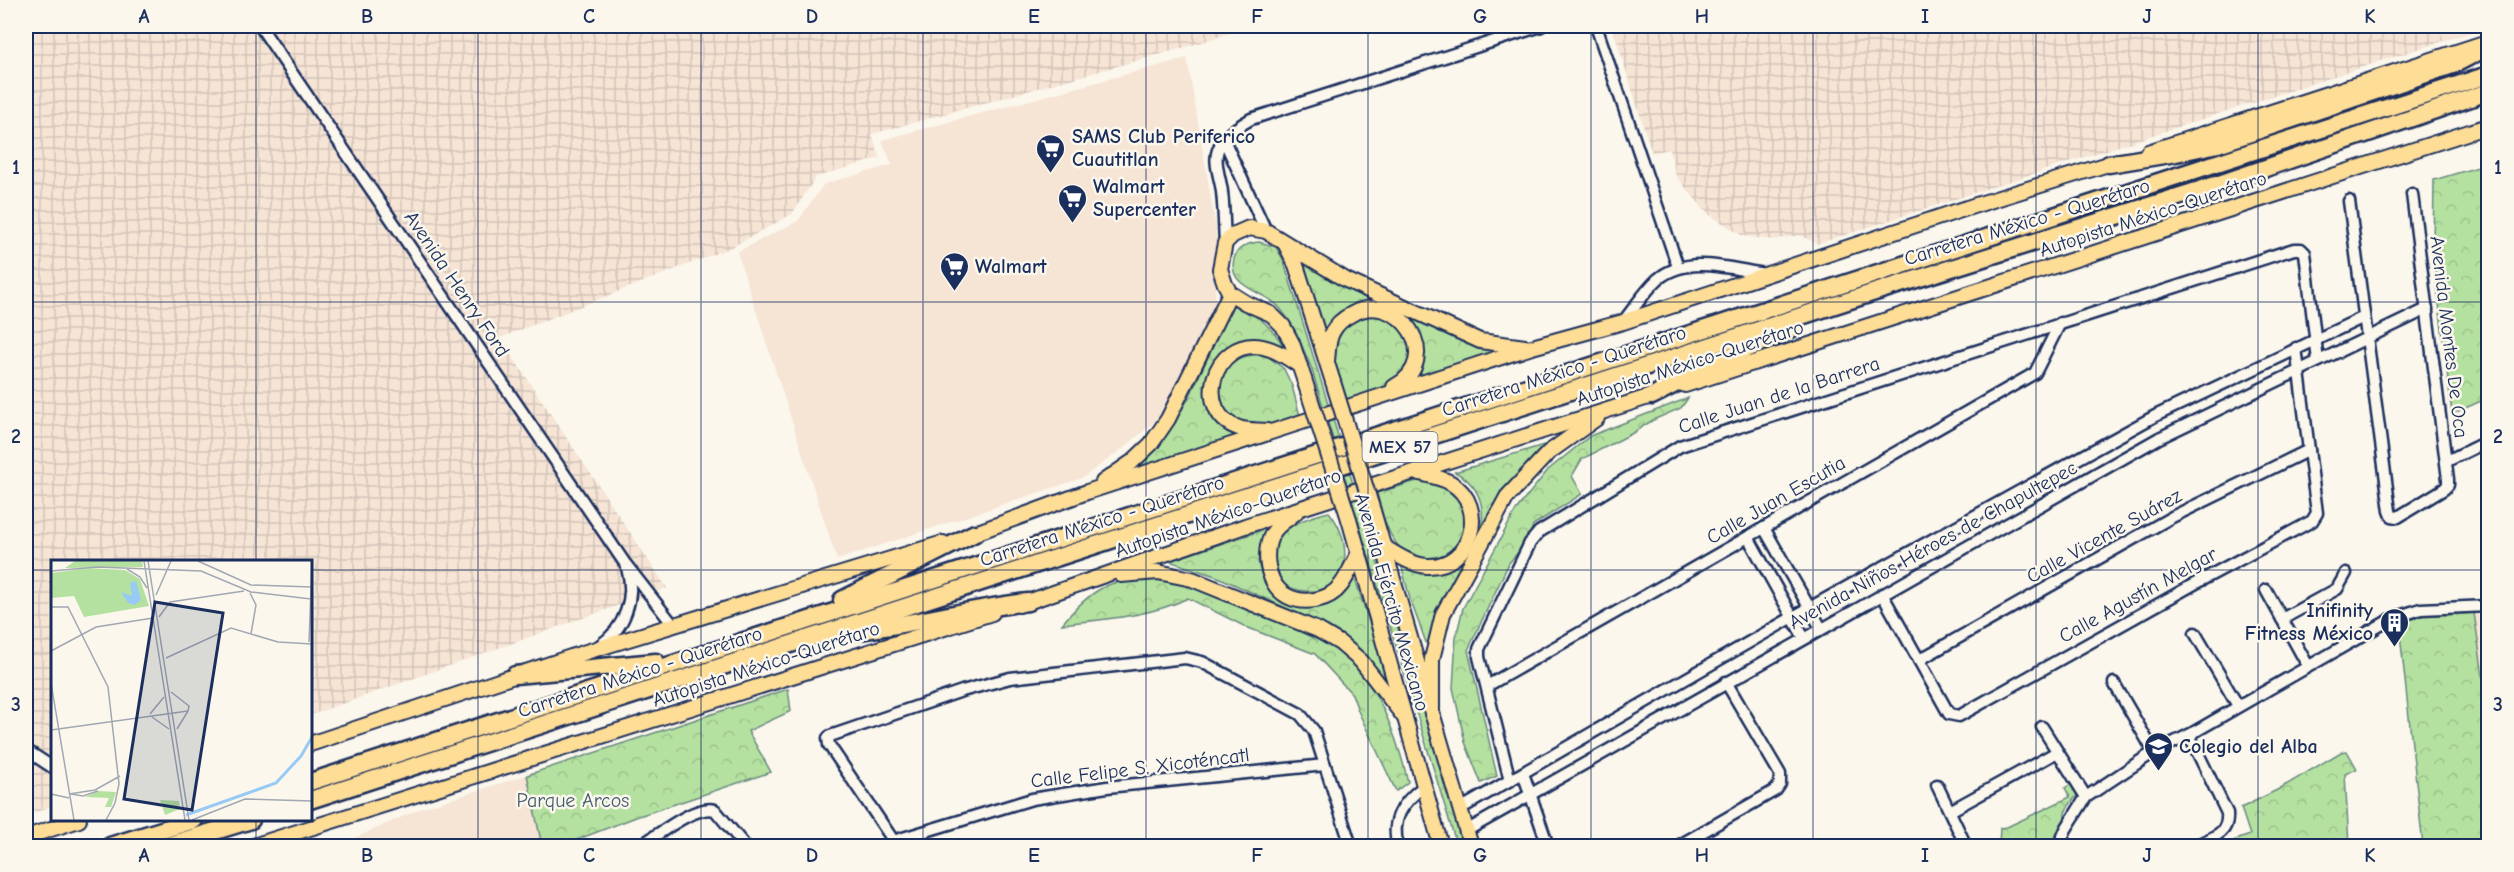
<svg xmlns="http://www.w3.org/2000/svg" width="2514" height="872" font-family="'Comic Neue',sans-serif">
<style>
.built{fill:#f6e4d5}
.industrial{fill:url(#industrial-grid)}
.forest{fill:url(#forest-crowns);stroke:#68887f;stroke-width:1.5}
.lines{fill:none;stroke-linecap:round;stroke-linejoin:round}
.minor-casing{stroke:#1b2f5e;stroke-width:15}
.major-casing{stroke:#1b2f5e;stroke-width:18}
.highway-casing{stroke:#1b2f5e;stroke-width:21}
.minor{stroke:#fbf7ec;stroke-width:10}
.major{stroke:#fedd96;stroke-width:14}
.highway{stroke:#fedd96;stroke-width:16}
.major-bridge-casing{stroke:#1b2f5e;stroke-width:18;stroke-linecap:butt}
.major-bridge{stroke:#fedd96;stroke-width:14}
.grid{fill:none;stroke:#1b2f5e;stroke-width:1.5;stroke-opacity:0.55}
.labels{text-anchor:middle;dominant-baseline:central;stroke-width:5;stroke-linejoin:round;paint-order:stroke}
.shield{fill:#fbf7ec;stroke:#5e6b89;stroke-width:1.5}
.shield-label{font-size:18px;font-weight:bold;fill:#1b2f5e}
.poi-label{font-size:20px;font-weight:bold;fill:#1b2f5e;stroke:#fbf7ec;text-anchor:start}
.street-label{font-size:20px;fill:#1b2f5e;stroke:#fbf7ec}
.park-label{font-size:20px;fill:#415c6e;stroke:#fbf7ec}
.inset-river{fill:none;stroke:#97cbf5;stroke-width:3}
.inset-road{fill:none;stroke:#a1a7b3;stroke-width:1.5}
.view{fill:#1b2f5e;fill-opacity:0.15;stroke:#1b2f5e;stroke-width:3}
.inset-edge{fill:none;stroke:#1b2f5e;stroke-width:3}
.neatline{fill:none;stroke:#1b2f5e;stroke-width:2}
.grid-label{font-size:20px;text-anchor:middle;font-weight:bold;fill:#1b2f5e}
</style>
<defs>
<pattern id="industrial-grid" width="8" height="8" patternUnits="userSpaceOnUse" patternTransform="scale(1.5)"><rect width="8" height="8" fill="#f6e4d5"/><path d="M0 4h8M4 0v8" fill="none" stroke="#d2c4b9"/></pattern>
<pattern id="forest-crowns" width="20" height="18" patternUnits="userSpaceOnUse" patternTransform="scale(1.5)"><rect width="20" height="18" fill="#b4e1a0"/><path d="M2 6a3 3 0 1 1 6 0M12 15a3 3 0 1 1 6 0" fill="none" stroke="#9ac18c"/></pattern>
</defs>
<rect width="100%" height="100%" fill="#fbf7ec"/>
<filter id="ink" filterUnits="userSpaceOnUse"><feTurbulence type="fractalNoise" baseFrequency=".0167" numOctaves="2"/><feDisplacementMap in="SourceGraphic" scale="12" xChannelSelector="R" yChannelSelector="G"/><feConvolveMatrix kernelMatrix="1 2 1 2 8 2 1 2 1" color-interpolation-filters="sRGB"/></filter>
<g filter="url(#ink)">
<!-- built -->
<g class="built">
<path d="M2436 26H2488V27L2446 40Z"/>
<path d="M1187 58 1216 228 1215 311 1169 409 1125 447 1082 478 837 560 737 252 798 221 824 184 892 165 882 140Z"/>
<path d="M2474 613 2488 620V711Z"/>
<path d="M527 775 542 846H340L357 837 422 808Z"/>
<path d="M2423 841V846H2362Z"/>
</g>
<!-- industrial -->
<g class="industrial">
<path d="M26 26H1252L1183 48 872 134 880 158 816 177 792 214 732 247 500 338 667 588 311 715 310 562H52V806L26 816Z"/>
<path d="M1612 26H2436L2446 40 1817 244 1800 235 1772 240 1743 236 1707 213 1676 176 1669 149 1652 153Z"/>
</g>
<!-- forest -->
<g class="forest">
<path d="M2488 164V398L2452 414 2433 252 2434 180Z"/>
<path d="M1259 242 1276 247 1283 259 1466 846H1457L1311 367C1301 344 1295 325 1278 306 1264 291 1227 288 1234 259 1237 247 1248 243 1259 242Z"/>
<path d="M1297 254 1474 343 1500 351 1420 375C1429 344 1422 323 1393 309 1382 304 1373 301 1361 303 1345 308 1335 318 1325 331Z"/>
<path d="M1237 305C1259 316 1274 328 1285 349 1270 346 1254 339 1239 343 1200 353 1197 408 1226 430 1230 433 1238 433 1244 433L1130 470 1150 456 1188 400 1232 306Z"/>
<path d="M1363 313 1391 316 1410 336 1412 361 1398 382 1347 401C1339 379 1323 342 1346 322 1350 319 1358 316 1363 313Z"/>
<path d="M1265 354 1284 369 1292 386 1300 416C1290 419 1278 425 1269 425 1239 425 1213 413 1220 380 1222 371 1229 363 1237 359 1246 355 1255 355 1265 354Z"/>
<path d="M1688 398 1681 408 1653 420 1631 434 1582 459 1572 476 1582 494 1533 525 1528 541 1509 563 1468 650 1497 776 1481 783 1465 742 1453 688 1456 637 1463 608 1516 510 1548 470 1590 436Z"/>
<path d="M1547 444 1502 494 1458 578 1432 659 1410 599 1401 564C1465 603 1516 503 1455 472Z"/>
<path d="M1420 480 1450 487C1456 495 1465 504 1467 515 1476 551 1425 573 1401 549 1386 533 1382 513 1377 493Z"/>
<path d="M1329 512C1361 551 1343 609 1286 586 1251 543 1290 521 1329 512Z"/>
<path d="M1272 527C1265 538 1256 552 1259 566 1269 612 1339 626 1354 576L1391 688 1359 648 1336 631 1218 577 1169 561Z"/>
<path d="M1155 577C1208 586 1257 611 1305 634 1317 640 1332 645 1342 653 1378 682 1398 740 1408 782L1396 791 1359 713 1352 694 1315 654 1246 627 1188 598C1149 617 1104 619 1062 624 1091 589 1110 578 1155 577Z"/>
<path d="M2474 613 2488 711V846H2423L2399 625 2421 615Z"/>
<path d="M788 689 791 711 748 731 771 772 636 817 571 842V846H542L527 775Z"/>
<path d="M2347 751 2357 769 2345 774 2349 845 2219 846 2250 835 2241 808 2279 789 2341 752Z"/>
<path d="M2072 783 2078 794C2074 799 2067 807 2065 813 2065 816 2065 820 2064 823 2052 851 2026 850 1999 844L2000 828 2007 827 2070 797 2065 788Z"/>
</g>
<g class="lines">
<defs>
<g id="minor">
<path d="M260 26 624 562 674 626"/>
<path d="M1596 26 1678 267"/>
<path d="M1224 140 1266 231"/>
<path d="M2349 201 2390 511 2392 516 2398 517 2444 489 2448 485V479L2412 194"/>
<path d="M1225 243C1224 226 1224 209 1222 192 1221 180 1213 162 1218 150 1222 136 1239 126 1251 119L1541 26"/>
<path d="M1623 322C1634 308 1645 291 1658 279 1688 254 1731 269 1765 274"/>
<path d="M2447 461 2488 441"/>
<path d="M1764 528 1821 628"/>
<path d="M1748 537 1804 638"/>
<path d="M2266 590 2308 666"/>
<path d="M1882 594 1949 714 1959 716 2198 582 2312 521 2317 513 2296 348"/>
<path d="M2282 619 2337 589 2346 573"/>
<path d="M2195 633 2238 706"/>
<path d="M599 646C625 629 636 597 627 568"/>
<path d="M1919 660 2172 517 2309 450"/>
<path d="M2114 683 2154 752"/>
<path d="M1487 686 2035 373 2060 323"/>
<path d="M2042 727 2086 797"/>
<path d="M2189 735 2227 813C2229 835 2212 837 2195 846"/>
<path d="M26 750 52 767"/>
<path d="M1523 773 1548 846"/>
<path d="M1510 781 1479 657V649L1530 543 1539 532 1680 446 2294 249H2301L2305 253 2318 361"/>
<path d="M1937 785 1966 846"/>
<path d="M1460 809 1793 617 2155 416 2364 317"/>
<path d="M1950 811 2057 752"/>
<path d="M1466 831 2159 438 2427 309"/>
<path d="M893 841 1032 799 1107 787 1325 765"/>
<path d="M640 846C657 836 695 804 715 810L745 846"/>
<path d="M897 846 829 745 828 738 830 736 962 691 1010 678 1185 658 1202 662 1300 714 1314 731 1351 846"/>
<path d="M1398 846C1390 820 1403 802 1423 787"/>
<path d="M1678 846 1776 790 1780 784V774L1726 682"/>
<path d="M2059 846 2066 829 2086 797 2154 752 2189 735 2393 618 2421 609 2488 606"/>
</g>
<g id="major">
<path d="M2148 152 2487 42"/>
<path d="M1285 243 1296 265 1333 382"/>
<path d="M1327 361C1328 352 1328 340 1332 333 1336 324 1344 318 1352 314 1398 288 1447 359 1394 387"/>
<path d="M1304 379 1292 343 1283 326 1271 314 1246 303 1230 293 1225 284 1220 269 1225 243 1233 235 1249 228 1266 231 1346 280 1480 341 1525 347"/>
<path d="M1685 385 2488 126"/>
<path d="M1267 431C1258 430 1247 431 1239 428 1193 414 1211 337 1263 347 1277 350 1288 358 1300 366"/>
<path d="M1103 482 1132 462 1151 444 1168 419 1230 293"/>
<path d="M1373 511 1471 846"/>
<path d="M1296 512C1290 518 1280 523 1275 530 1261 547 1266 585 1287 596 1304 605 1329 601 1341 585 1348 576 1353 563 1359 553"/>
<path d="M1349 519 1441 846"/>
<path d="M967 536 1087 492 1532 347 1623 322 1973 206 2118 161"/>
<path d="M1384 547C1397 555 1412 565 1427 566 1472 568 1489 506 1451 483 1441 477 1427 475 1416 472"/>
<path d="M1121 575 1158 572 1192 579 1318 630 1340 643 1361 661 1405 718"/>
<path d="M1019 605 1245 526 1661 393"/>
<path d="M1432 714V659L1443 614 1507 497 1548 453 1597 418"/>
<path d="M310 744 586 652 943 543"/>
<path d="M26 837 79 820"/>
<path d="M253 846 992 613"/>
</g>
<g id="highway">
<path d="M2109 164 2176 153 2218 144 2453 65 2488 47"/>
<path d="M1652 396 1718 362 1795 327"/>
<path d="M842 600 975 533"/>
<path d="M858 631C915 624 971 608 1028 602"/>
<path d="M515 675 656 662"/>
<path d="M310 782 2488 75"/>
<path d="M310 800 1872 293 2216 185 2488 92"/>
<path d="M110 846 194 820"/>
<path d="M166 846 251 820"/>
</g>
</defs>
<!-- minor casing -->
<use href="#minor" class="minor-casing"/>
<!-- major casing -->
<use href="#major" class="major-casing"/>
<!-- highway casing -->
<use href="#highway" class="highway-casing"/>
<!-- minor -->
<use href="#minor" class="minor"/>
<!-- major -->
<use href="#major" class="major"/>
<!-- highway -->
<use href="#highway" class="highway"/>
<defs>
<g id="major-bridge">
<path d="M1304 379 1349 519"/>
<path d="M1333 382 1373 511"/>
</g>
</defs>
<!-- major-bridge casing -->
<use href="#major-bridge" class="major-bridge-casing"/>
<!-- major-bridge -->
<use href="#major-bridge" class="major-bridge"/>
</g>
</g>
<!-- grid -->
<path class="grid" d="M256 26V562M478 26V846M701 26V846M923 26V846M1146 26V846M1368 26V846M1591 26V846M1813 26V846M2036 26V846M2258 26V846M26 302H2488M26 570H52M310 570H2488M256 820V846"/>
<!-- icons -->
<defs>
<symbol id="supermarket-pin" viewBox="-11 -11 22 30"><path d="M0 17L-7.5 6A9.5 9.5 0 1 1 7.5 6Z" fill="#1b2f5e" stroke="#fbf7ec"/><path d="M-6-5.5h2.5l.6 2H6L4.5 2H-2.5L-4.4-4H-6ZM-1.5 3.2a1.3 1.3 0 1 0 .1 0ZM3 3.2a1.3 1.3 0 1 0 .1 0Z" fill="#fff"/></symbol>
<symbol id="building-pin" viewBox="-11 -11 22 30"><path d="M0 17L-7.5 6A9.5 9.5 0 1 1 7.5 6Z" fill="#1b2f5e" stroke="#fbf7ec"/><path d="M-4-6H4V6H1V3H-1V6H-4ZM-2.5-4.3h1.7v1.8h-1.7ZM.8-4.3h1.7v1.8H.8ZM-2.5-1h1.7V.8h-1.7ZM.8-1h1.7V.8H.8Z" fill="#fff"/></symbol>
<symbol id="school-pin" viewBox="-11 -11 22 30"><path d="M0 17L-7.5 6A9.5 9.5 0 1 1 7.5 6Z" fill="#1b2f5e" stroke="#fbf7ec"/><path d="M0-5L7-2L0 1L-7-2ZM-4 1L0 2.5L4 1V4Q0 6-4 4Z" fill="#fff"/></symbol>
</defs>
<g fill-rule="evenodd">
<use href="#supermarket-pin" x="1034" y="132" width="33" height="45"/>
<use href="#supermarket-pin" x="1056" y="182" width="33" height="45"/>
<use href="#supermarket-pin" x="938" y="250" width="33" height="45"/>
<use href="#building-pin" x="2378" y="606" width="33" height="45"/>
<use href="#school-pin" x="2142" y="730" width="33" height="45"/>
</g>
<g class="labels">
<!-- shield labels -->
<rect class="shield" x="1362.5" y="432" width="75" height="30" rx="4.5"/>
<g class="shield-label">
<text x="1400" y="447">MEX 57</text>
</g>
<!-- poi labels -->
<g class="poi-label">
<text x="1072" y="136">SAMS Club Periferico<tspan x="1072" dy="23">Cuautitlan</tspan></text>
<text x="1093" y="186">Walmart<tspan x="1093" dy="23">Supercenter</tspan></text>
<text x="975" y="266">Walmart</text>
<text x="2373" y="610" text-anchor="end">Inifinity<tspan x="2373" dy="23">Fitness México</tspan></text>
<text x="2179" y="746">Colegio del Alba</text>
</g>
<!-- street labels -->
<g class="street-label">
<text transform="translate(2153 214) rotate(-18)">Autopista México-Querétaro</text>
<text transform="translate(2027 222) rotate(-17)">Carretera México - Querétaro</text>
<text transform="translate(457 284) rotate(56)">Avenida Henry Ford</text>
<text transform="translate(2449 337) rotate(83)">Avenida Montes De Oca</text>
<text transform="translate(1690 363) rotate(-18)">Autopista México-Querétaro</text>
<text transform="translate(1564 371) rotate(-18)">Carretera México - Querétaro</text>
<text transform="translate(1779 395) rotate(-18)">Calle Juan de la Barrera</text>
<text transform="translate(1776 500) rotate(-30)">Calle Juan Escutia</text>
<text transform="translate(1228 513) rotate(-19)">Autopista México-Querétaro</text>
<text transform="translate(1102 521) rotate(-18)">Carretera México - Querétaro</text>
<text transform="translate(2104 536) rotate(-29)">Calle Vicente Suárez</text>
<text transform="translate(1933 545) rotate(-29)">Avenida Niños Héroes de Chapultepec</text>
<text transform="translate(2138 595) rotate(-29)">Calle Agustín Melgar</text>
<text transform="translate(1392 602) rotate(74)">Avenida Ejército Mexicano</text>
<text transform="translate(766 664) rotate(-18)">Autopista México-Querétaro</text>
<text transform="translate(640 672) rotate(-18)">Carretera México - Querétaro</text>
<text transform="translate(1140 768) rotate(-7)">Calle Felipe S. Xicoténcatl</text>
</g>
<!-- park labels -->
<g class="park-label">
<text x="573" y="800">Parque Arcos</text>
</g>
</g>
<!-- overview -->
<g transform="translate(51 560)">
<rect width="261" height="261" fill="#fbf7ec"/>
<path d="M24 1H91L92 7 14 8ZM37 8 74 10 89 19 98 46 33 57 23 36 0 38V13ZM48 231 65 232 60 247H54L58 238 34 237ZM109 240 128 241 129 249 114 255Z" fill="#b4e1a0"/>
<path d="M85 21 90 40 84 45 77 43 70 32 81 36 79 23Z" fill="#97cbf5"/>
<path class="inset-river" d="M135 255 225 223 250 196 261 177"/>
<path class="inset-road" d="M93 1 134 260M97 1 138 260M147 1 200 25 260 27M76 9 89 17 96 28M0 11 46 7 150 11 200 32 260 39M199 33 205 45 200 74M105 35 120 1M0 47H17L57 127 68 224 64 243 55 260M108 57 119 42 193 31M258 82 261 1M0 91 45 67 102 58M115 98 180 68 227 82 261 84M0 123 23 260M120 132 138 146 137 151M99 154 113 137M101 157 118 169M126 169 137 151M0 170 137 151M0 234 18 238M18 234 44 230 69 216M20 234 32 236 47 231M141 260 194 239 261 241"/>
<path class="view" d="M104 42 172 53 141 250 73 239Z"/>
<rect width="261" height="261" class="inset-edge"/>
</g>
<!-- margin -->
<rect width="2514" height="872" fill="none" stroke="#fbf7ec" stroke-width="66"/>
<rect x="33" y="33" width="2448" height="806" class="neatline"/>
<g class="grid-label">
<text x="144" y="23">A</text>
<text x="367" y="23">B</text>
<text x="589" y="23">C</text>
<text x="812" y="23">D</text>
<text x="1034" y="23">E</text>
<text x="1257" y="23">F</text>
<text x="1480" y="23">G</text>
<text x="1702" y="23">H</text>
<text x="1925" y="23">I</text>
<text x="2147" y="23">J</text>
<text x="2370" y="23">K</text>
<text x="16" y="174">1</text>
<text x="2498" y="174">1</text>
<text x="16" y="443">2</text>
<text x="2498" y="443">2</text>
<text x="16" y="711">3</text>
<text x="2498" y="711">3</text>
<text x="144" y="862">A</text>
<text x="367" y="862">B</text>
<text x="589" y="862">C</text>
<text x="812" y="862">D</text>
<text x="1034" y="862">E</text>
<text x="1257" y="862">F</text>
<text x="1480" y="862">G</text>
<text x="1702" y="862">H</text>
<text x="1925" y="862">I</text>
<text x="2147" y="862">J</text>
<text x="2370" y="862">K</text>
</g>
</svg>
